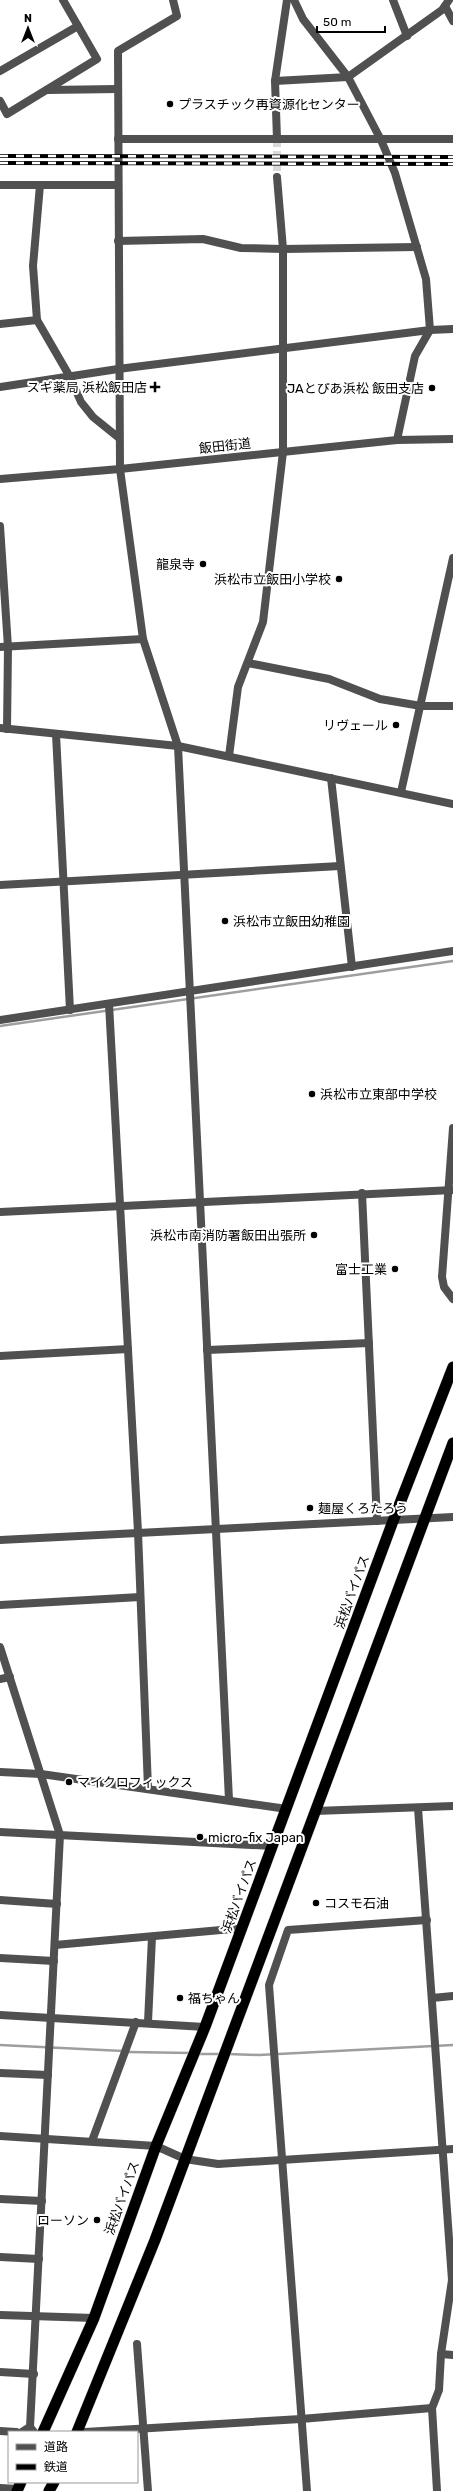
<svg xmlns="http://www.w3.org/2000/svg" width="453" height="2491" font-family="Rubik,'Noto Sans JP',sans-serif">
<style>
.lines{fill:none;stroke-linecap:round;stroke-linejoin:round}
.stream{stroke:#9e9e9e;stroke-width:2.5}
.minor-tunnel{stroke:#d9d9d9;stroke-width:8;stroke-dasharray:8 4;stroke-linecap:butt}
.trunk-casing{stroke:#dbdbdb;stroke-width:12}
.minor{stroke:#505050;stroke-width:8}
.tertiary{stroke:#505050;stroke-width:8}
.trunk{stroke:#000;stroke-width:11}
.rail-casing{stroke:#000;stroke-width:4}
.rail{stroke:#fff;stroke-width:2.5;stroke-dasharray:8;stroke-linecap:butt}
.poi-dot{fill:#000;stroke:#fff;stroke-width:1.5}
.labels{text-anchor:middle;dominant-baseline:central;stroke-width:4;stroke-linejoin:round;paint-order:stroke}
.poi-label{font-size:13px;fill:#000;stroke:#fff;text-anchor:start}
.street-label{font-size:13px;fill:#000;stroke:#fff}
</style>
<rect width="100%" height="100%" fill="#fff"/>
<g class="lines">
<!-- stream -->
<g class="stream">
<path d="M0 1026 453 961"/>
<path d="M0 2045 123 2051"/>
<path d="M128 2052 191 2053"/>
<path d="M198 2054H221"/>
<path d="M228 2054 259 2055 453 2045"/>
</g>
<!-- minor-tunnel -->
<path class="minor-tunnel" d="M277 139V177"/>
<defs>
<g id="trunk">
<path d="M43 2432 94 2318 156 2146 205 2027 393 1521 453 1367"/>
<path d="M77 2432 155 2240 453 1443"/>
<path d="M17 2491 21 2482"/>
<path d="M49 2491 54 2482"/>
</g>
</defs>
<!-- trunk casing -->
<use href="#trunk" class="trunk-casing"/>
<!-- minor -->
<g class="minor">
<path d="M294 0 303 19 348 77 381 140 395 173 426 279 430 330 415 356 397 440"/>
<path d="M393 0 407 36"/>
<path d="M445 6 453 21"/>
<path d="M0 71 78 26"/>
<path d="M275 81 348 77 442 10 449 0"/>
<path d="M47 90 118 89"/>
<path d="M0 101 7 114 97 59 63 0"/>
<path d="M118 139H453"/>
<path d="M277 139 275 81 287 0"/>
<path d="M0 185H118"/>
<path d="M40 185 33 266 37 320 70 377 81 402 93 417 119 438"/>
<path d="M118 241 203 239 241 248 283 249 417 247"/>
<path d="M0 324 37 320"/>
<path d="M0 387 118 369 430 330 453 329"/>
<path d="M120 469 143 639 178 746 229 1800"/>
<path d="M0 526 8 647 7 729"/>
<path d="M0 647 143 639"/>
<path d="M248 663 329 679 380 699 421 706H453"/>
<path d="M0 728 178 746 453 804"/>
<path d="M56 734 70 1010"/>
<path d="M229 756 238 687 263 622 283 452V249L277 177"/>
<path d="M331 778 352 967"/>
<path d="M401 792 453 558"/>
<path d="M0 885 340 866"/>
<path d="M109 1004 138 1532 148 1788"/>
<path d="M0 1020 453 951"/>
<path d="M362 1193 377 1521"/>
<path d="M207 1350 369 1343"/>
<path d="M0 1356 128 1349"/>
<path d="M0 1605 140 1597"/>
<path d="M0 1679 10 1677"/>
<path d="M0 1772 41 1774 287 1809"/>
<path d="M418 1808 452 2280 441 2354 439 2390 432 2408 437 2491"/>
<path d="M315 1811 453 1806"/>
<path d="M0 1900 57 1904"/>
<path d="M55 1945 243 1928"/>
<path d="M0 1958 54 1961"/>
<path d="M432 1998 453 1996"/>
<path d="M0 2015 205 2027"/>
<path d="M148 2022 152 1937"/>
<path d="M0 2073 48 2075"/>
<path d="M92 2141 136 2022"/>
<path d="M156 2146 185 2159 218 2164 453 2149"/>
<path d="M0 2199 42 2201"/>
<path d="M0 2257 39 2259"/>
<path d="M0 2315 94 2318"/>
<path d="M137 2344 148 2491"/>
<path d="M441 2354 453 2355"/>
<path d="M0 2372 34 2374"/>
<path d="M0 2431 16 2432"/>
<path d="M22 2432 30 2427"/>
<path d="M85 2432 301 2419 432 2408"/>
<path d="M0 2488 18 2489"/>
<path d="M307 2491 269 1985 288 1930 427 1920"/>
</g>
<!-- tertiary -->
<g class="tertiary">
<path d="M120 469 118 51 177 16 173 0"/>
<path d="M0 479 120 469 397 440 453 439"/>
<path d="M453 1128 442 1277 444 1287 453 1299"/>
<path d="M0 1212 453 1190"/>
<path d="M0 1540 453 1517"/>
<path d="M0 1647 60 1835 30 2427 34 2432"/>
<path d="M0 1832 273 1846"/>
<path d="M0 2136 156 2146"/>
</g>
<!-- trunk -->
<use href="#trunk" class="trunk"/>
<defs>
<g id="rail">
<path d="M0 156 453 157"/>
<path d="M0 163 453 164"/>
</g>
</defs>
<!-- rail casing -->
<use href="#rail" class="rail-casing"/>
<!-- rail -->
<use href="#rail" class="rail"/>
</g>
<!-- markers -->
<g class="poi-dot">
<circle cx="170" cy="104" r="4"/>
<path d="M153 381h4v4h4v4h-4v4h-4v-4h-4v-4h4z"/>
<circle cx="432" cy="388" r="4"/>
<circle cx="203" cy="564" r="4"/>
<circle cx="339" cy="579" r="4"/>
<circle cx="396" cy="725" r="4"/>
<circle cx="225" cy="921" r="4"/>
<circle cx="312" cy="1094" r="4"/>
<circle cx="314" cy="1235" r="4"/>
<circle cx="395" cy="1269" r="4"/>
<circle cx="310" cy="1508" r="4"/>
<circle cx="69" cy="1782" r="4"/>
<circle cx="200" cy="1837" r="4"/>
<circle cx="316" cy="1903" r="4"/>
<circle cx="180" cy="1998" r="4"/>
<circle cx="97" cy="2220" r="4"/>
</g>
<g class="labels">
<!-- poi labels -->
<g class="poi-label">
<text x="178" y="104">プラスチック再資源化センター</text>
<text x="147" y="387" text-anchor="end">スギ薬局 浜松飯田店</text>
<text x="424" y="388" text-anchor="end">JAとぴあ浜松 飯田支店</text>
<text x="195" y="564" text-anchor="end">龍泉寺</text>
<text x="331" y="579" text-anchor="end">浜松市立飯田小学校</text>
<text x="388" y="725" text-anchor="end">リヴェール</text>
<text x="233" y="921">浜松市立飯田幼稚園</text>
<text x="320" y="1094">浜松市立東部中学校</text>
<text x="306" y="1235" text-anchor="end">浜松市南消防署飯田出張所</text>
<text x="387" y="1269" text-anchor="end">富士工業</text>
<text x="318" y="1508">麺屋くろたろう</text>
<text x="77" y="1782">マイクロフィックス</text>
<text x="208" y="1837">micro-fix Japan</text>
<text x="324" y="1903">コスモ石油</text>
<text x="188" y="1998">福ちゃん</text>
<text x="89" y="2220" text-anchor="end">ローソン</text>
</g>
<!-- street labels -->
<g class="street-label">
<text transform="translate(225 446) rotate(-6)">飯田街道</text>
<text transform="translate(352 1592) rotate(-70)">浜松バイパス</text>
<text transform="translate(239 1896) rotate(-70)">浜松バイパス</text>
<text transform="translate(122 2198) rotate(-70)">浜松バイパス</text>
</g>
</g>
<!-- legend -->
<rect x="8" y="2431" width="130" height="52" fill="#ffffff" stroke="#999999"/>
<rect x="16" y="2444" width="20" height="6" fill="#505050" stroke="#999999"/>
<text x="44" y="2451" font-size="12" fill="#000000">道路</text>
<rect x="16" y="2464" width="20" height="6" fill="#000000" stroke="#999999"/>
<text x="44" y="2471" font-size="12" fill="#000000">鉄道</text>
<!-- north arrow -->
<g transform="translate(28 28)" stroke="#ffffff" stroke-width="3" paint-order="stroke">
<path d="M0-3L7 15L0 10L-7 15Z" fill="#000000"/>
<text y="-6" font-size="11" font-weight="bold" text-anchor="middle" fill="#000000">N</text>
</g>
<!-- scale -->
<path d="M317 26v6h68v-6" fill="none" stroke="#000000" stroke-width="2"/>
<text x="323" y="26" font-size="12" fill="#000000" stroke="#ffffff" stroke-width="3" paint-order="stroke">50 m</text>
</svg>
